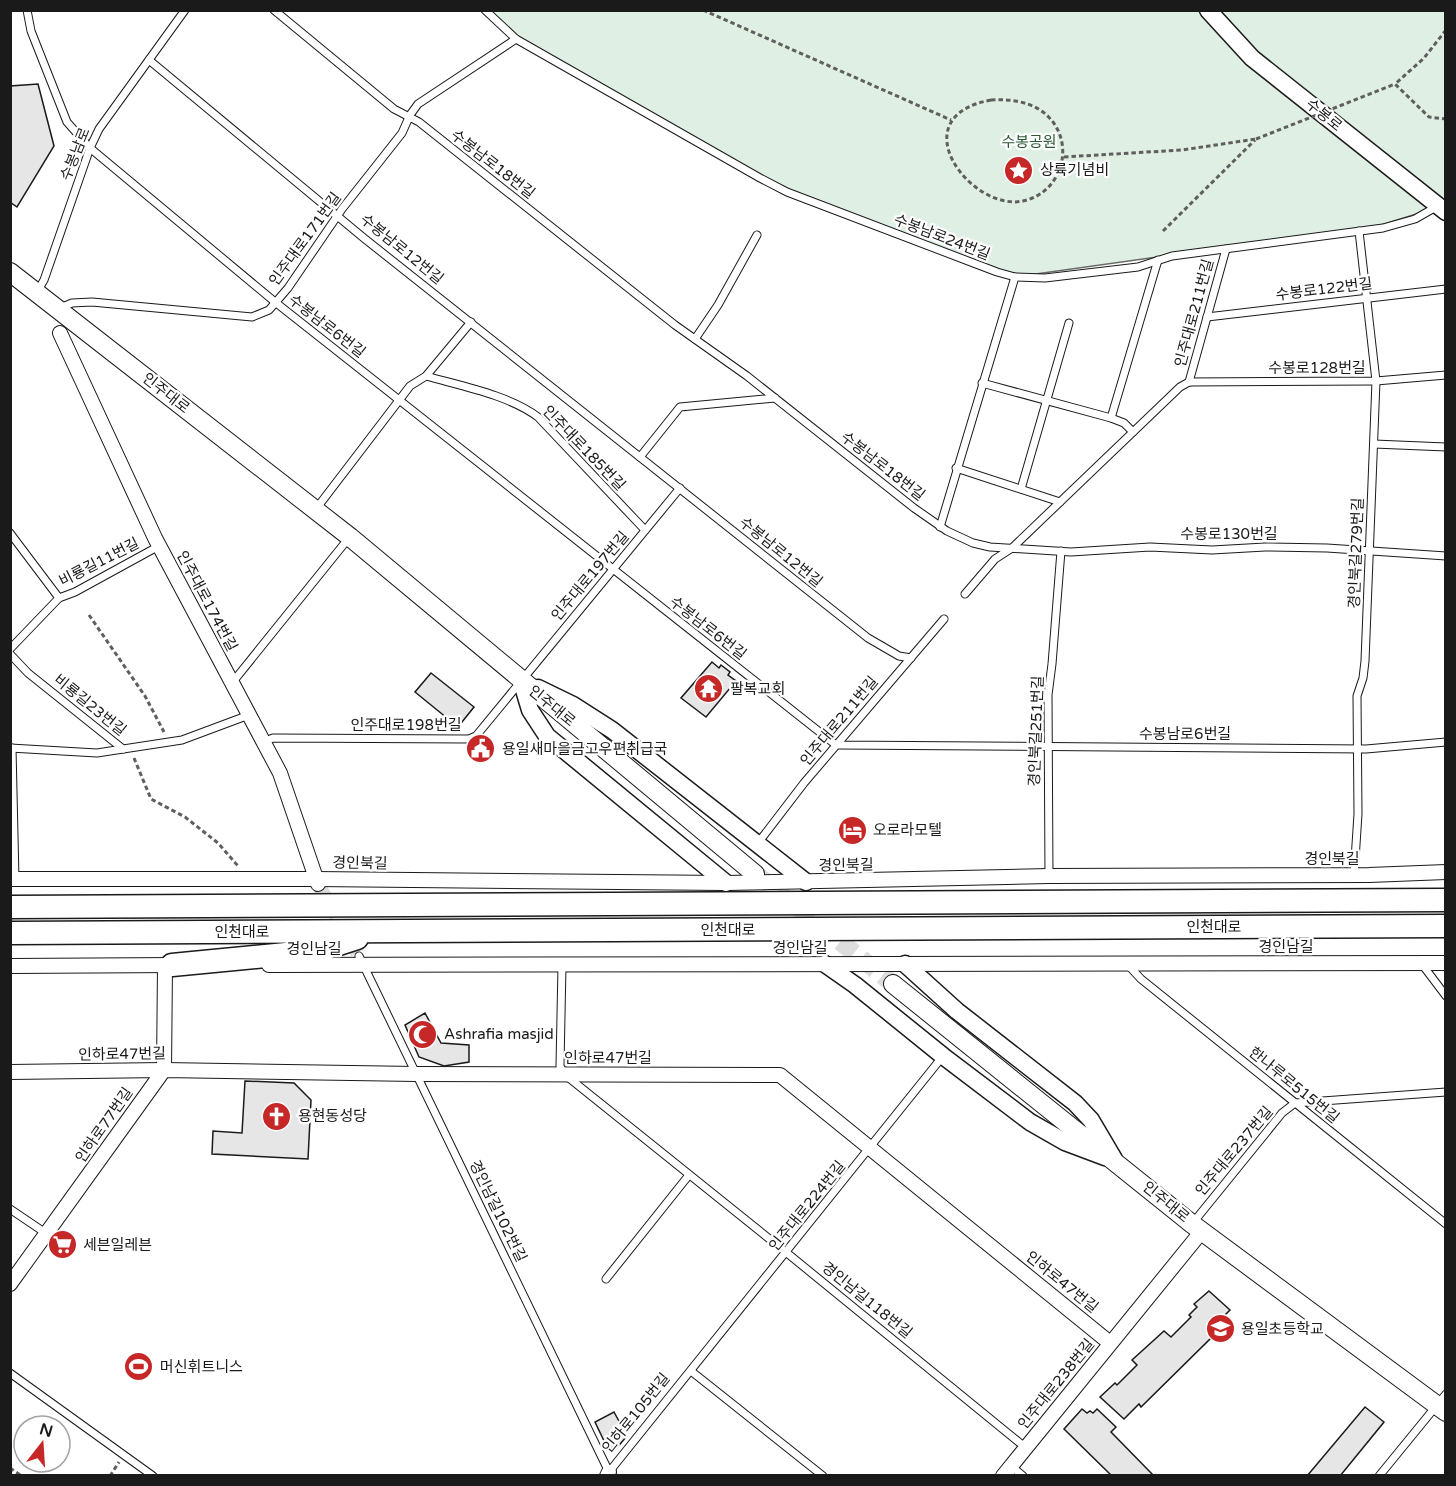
<svg xmlns="http://www.w3.org/2000/svg" width="1456" height="1486" font-family="'Varela Round','Noto Sans KR',sans-serif">
<style>
.green{fill:#e0efe3;stroke:#6a6a6a;stroke-width:1.5}
.building{fill:#e6e6e6;stroke:#1a1a1a;stroke-width:1.5}
.lines{fill:none;stroke-linecap:round;stroke-linejoin:round}
.minor-tunnel{stroke:#ddd;stroke-width:14;stroke-dasharray:14 7;stroke-linecap:butt}
.secondary-tunnel{stroke:#ddd;stroke-width:18;stroke-dasharray:18 9;stroke-linecap:butt}
.service-casing{stroke:#1a1a1a;stroke-width:9}
.minor-casing{stroke:#1a1a1a;stroke-width:16}
.tertiary-casing{stroke:#1a1a1a;stroke-width:19}
.secondary-casing{stroke:#1a1a1a;stroke-width:20}
.trunk-casing{stroke:#1a1a1a;stroke-width:25}
.path{stroke:#5f5f5f;stroke-width:3;stroke-dasharray:4.5 3;stroke-linecap:butt}
.service{stroke:#fff;stroke-width:7}
.minor{stroke:#fff;stroke-width:14}
.tertiary{stroke:#fff;stroke-width:16}
.secondary{stroke:#fff;stroke-width:18}
.trunk{stroke:#fff;stroke-width:22}
.path-bridge{stroke:#5f5f5f;stroke-width:3;stroke-dasharray:4.5 3;stroke-linecap:butt}
.labels{text-anchor:middle;dominant-baseline:central;stroke-width:4.5;stroke-linejoin:round;paint-order:stroke}
.street-label{font-size:15px;fill:#1a1a1a;stroke:#fff}
.park-label{font-size:15px;fill:#2b5a34;stroke:#fff}
.poi-label{font-size:15px;fill:#1a1a1a;stroke:#fff;text-anchor:start}
</style>
<rect width="100%" height="100%" fill="#fff"/>
<!-- green -->
<path class="green" d="M490 11H1445V205L1378 226 1015 277 788 191 517 37Z"/>
<!-- building -->
<g class="building">
<path d="M38 84 54 146 17 207 10 202V86Z"/>
<path d="M712 662 719 668 721 665 730 672 728 675 736 681 706 717 681 698Z"/>
<path d="M431 673 474 707 458 727 415 692Z"/>
<path d="M425 1013 441 1043 469 1045V1062L444 1066 419 1057 405 1025Z"/>
<path d="M245 1081 294 1083 311 1100 308 1159 212 1154 213 1131 242 1133Z"/>
<path d="M1209 1291 1230 1310 1217 1323 1219 1325 1211 1333 1214 1335 1141 1407 1139 1404 1124 1419 1100 1397 1115 1383 1117 1385 1137 1365 1132 1360 1164 1331 1171 1337 1191 1317 1189 1315 1197 1307 1194 1304Z"/>
<path d="M1365 1407 1384 1422 1340 1476H1307Z"/>
<path d="M1082 1409 1087 1413 1090 1411 1093 1413 1097 1409 1116 1427 1111 1432 1154 1476H1112L1064 1429Z"/>
<path d="M614 1412 627 1436 615 1450 606 1445 595 1422Z"/>
</g>
<g class="lines">
<!-- minor-tunnel -->
<path class="minor-tunnel" d="M319 886 359 956"/>
<!-- secondary-tunnel -->
<path class="secondary-tunnel" d="M756 874 893 984"/>
<defs>
<g id="service">
<path d="M27 10 31 31 67 122 90 148 275 302 836 745 1366 749 1446 742"/>
<path d="M274 10 394 109 419 122 675 325 747 376 914 508 947 531 973 543 990 547 1071 552 1150 547 1212 550 1265 547 1327 548 1446 556"/>
<path d="M485 10 516 39 760 178 787 192 997 272 1015 277 1045 278 1138 267 1172 256 1383 228 1415 219 1436 207"/>
<path d="M149 60 365 239 868 638 899 656 911 658"/>
<path d="M37 292 44 280 90 148 99 129 185 10"/>
<path d="M60 308 72 303 92 302 252 317 269 310 288 288 342 209 402 133 410 115 418 104 516 39"/>
<path d="M1207 317 1446 289"/>
<path d="M695 339 718 305 757 235"/>
<path d="M426 376C461 386 509 395 538 417L645 530"/>
<path d="M1189 382 1376 381 1446 375"/>
<path d="M982 383 1111 418 1124 423 1133 432"/>
<path d="M1111 418 1158 260"/>
<path d="M1374 444 1446 447"/>
<path d="M640 457 680 407 775 398"/>
<path d="M956 468 1060 502"/>
<path d="M1021 489 1069 323"/>
<path d="M316 509 410 386 426 376 471 322"/>
<path d="M940 527 1015 277"/>
<path d="M10 533 59 598"/>
<path d="M965 594 995 559 1012 548 1180 387 1189 382 1226 249"/>
<path d="M10 649 59 598 75 592 159 546"/>
<path d="M10 654 28 673 123 749"/>
<path d="M232 683 348 539"/>
<path d="M263 742 273 738 469 739 476 736 680 488"/>
<path d="M10 748 97 753 182 740 249 715"/>
<path d="M12 748 15 879"/>
<path d="M758 843 804 783 944 619"/>
<path d="M1354 875 1358 814 1357 696 1363 678 1365 661 1376 381 1359 231"/>
<path d="M1049 876 1048 695 1052 664 1061 551"/>
<path d="M359 956 609 1472"/>
<path d="M1421 963 1446 996"/>
<path d="M1127 964 1141 979 1446 1224"/>
<path d="M562 965 560 1066 564 1074 787 1253 1026 1448"/>
<path d="M10 1209 47 1234"/>
<path d="M1192 1224 1282 1113 1295 1103 1446 1092"/>
<path d="M606 1279 689 1175"/>
<path d="M691 1371 823 1476"/>
<path d="M10 1373 153 1476"/>
<path d="M1011 1466 1023 1476"/>
<path d="M609 1472 943 1056"/>
<path d="M1379 1476 1446 1394"/>
</g>
<g id="minor">
<path d="M60 333 155 538 280 773 318 884"/>
<path d="M10 879H315L726 883 1049 876 1369 875 1446 872"/>
<path d="M269 965 1446 963"/>
<path d="M10 966 177 965"/>
<path d="M10 1072 164 1070 416 1074 780 1075 1110 1343"/>
<path d="M10 1284 164 1070 165 966"/>
<path d="M607 1476 609 1472"/>
<path d="M1003 1476 1202 1231"/>
</g>
<g id="tertiary">
<path d="M1208 10 1252 58 1446 212"/>
<path d="M521 680 530 710 547 736 726 883"/>
<path d="M538 688 573 705 612 730 806 882"/>
<path d="M825 964 855 985 943 1056 1030 1122 1065 1142 1105 1157"/>
<path d="M905 964 957 1011 1075 1103 1091 1120 1114 1159"/>
</g>
<g id="secondary">
<path d="M10 272 350 537 755 874"/>
<path d="M893 984 1192 1224 1446 1412"/>
</g>
<g id="trunk">
<path d="M10 907 1446 900"/>
<path d="M10 933 1446 926"/>
<path d="M172 965 317 951 357 938"/>
</g>
</defs>
<!-- service casing -->
<use href="#service" class="service-casing"/>
<!-- minor casing -->
<use href="#minor" class="minor-casing"/>
<!-- tertiary casing -->
<use href="#tertiary" class="tertiary-casing"/>
<!-- secondary casing -->
<use href="#secondary" class="secondary-casing"/>
<!-- trunk casing -->
<use href="#trunk" class="trunk-casing"/>
<!-- path -->
<g class="path">
<path d="M703 10 951 120"/>
<path d="M1446 30 1424 58 1395 84 1429 117 1446 119"/>
<path d="M991 100C1009 99 1028 101 1043 112 1077 138 1065 192 1023 201 971 212 899 117 991 100Z"/>
<path d="M1064 157 1182 150 1256 139"/>
<path d="M1163 231 1255 140"/>
<path d="M89 615 145 696 164 732"/>
<path d="M134 758 151 799 185 817 218 843 238 866"/>
<path d="M10 1468 22 1476"/>
<path d="M110 1476 119 1462"/>
</g>
<!-- service -->
<use href="#service" class="service"/>
<!-- minor -->
<use href="#minor" class="minor"/>
<!-- tertiary -->
<use href="#tertiary" class="tertiary"/>
<!-- secondary -->
<use href="#secondary" class="secondary"/>
<!-- trunk -->
<use href="#trunk" class="trunk"/>
<!-- path-bridge -->
<path class="path-bridge" d="M1256 139 1395 84"/>
</g>
<!-- icons -->
<defs>
<symbol id="sight-disc" viewBox="-11 -11 22 22"><circle r="9.5" fill="#c62828" stroke="#fff"/><path d="M0-6L1.8-2.2L6-1.7L2.9 1.2L3.7 5.4L0 3.3L-3.7 5.4L-2.9 1.2L-6-1.7L-1.8-2.2Z" fill="#fff"/></symbol>
<symbol id="temple-disc" viewBox="-11 -11 22 22"><circle r="9.5" fill="#c62828" stroke="#fff"/><path d="M0-6L5-2H3V0L6.5 2.5H4V6H1.5V3h-3V6H-4V2.5H-6.5L-3 0V-2H-5Z" fill="#fff"/></symbol>
<symbol id="civic-disc" viewBox="-11 -11 22 22"><circle r="9.5" fill="#c62828" stroke="#fff"/><path d="M-.6-6.5H3V-4.5H.6V-3L4-1V1h2V6H-6V1h2V-1L-.6-3ZM-1.2 2.5V6h2.4V2.5Z" fill="#fff"/></symbol>
<symbol id="hotel-disc" viewBox="-11 -11 22 22"><circle r="9.5" fill="#c62828" stroke="#fff"/><path d="M-6-4.5h1.5V1H6V5H4.5V3h-9V5H-6ZM-4 0a1.8 1.8 0 1 1 3.6 0ZM.5 0V-2.5h3Q6-2.5 6 0Z" fill="#fff"/></symbol>
<symbol id="mosque-disc" viewBox="-11 -11 22 22"><circle r="9.5" fill="#c62828" stroke="#fff"/><path d="M3.5-4.9A6 6 0 1 0 3.5 4.9A5 5 0 1 1 3.5-4.9Z" fill="#fff"/></symbol>
<symbol id="church-disc" viewBox="-11 -11 22 22"><circle r="9.5" fill="#c62828" stroke="#fff"/><path d="M-1.2-6h2.4v3.5h3.3v2.4h-3.3V6h-2.4V-.1h-3.3v-2.4h3.3Z" fill="#fff"/></symbol>
<symbol id="supermarket-disc" viewBox="-11 -11 22 22"><circle r="9.5" fill="#c62828" stroke="#fff"/><path d="M-6-5.5h2.5l.6 2H6L4.5 2H-2.5L-4.4-4H-6ZM-1.5 3.2a1.3 1.3 0 1 0 .1 0ZM3 3.2a1.3 1.3 0 1 0 .1 0Z" fill="#fff"/></symbol>
<symbol id="school-disc" viewBox="-11 -11 22 22"><circle r="9.5" fill="#c62828" stroke="#fff"/><path d="M0-5L7-2L0 1L-7-2ZM-4 1L0 2.5L4 1V4Q0 6-4 4Z" fill="#fff"/></symbol>
<symbol id="stadium-disc" viewBox="-11 -11 22 22"><circle r="9.5" fill="#c62828" stroke="#fff"/><path d="M0-5a6.5 5 0 1 0 0 10a6.5 5 0 1 0 0-10ZM-3.5-1.8h7v3.6h-7Z" fill="#fff"/></symbol>
</defs>
<g fill-rule="evenodd">
<use href="#sight-disc" x="1002" y="154" width="33" height="33"/>
<use href="#temple-disc" x="692" y="672" width="33" height="33"/>
<use href="#civic-disc" x="464" y="732" width="33" height="33"/>
<use href="#hotel-disc" x="836" y="814" width="33" height="33"/>
<use href="#mosque-disc" x="406" y="1018" width="33" height="33"/>
<use href="#church-disc" x="260" y="1100" width="33" height="33"/>
<use href="#supermarket-disc" x="46" y="1228" width="33" height="33"/>
<use href="#school-disc" x="1204" y="1312" width="33" height="33"/>
<use href="#stadium-disc" x="122" y="1350" width="33" height="33"/>
</g>
<g class="labels">
<!-- street labels -->
<g class="street-label">
<text transform="translate(1324 115) rotate(39)">수봉로</text>
<text transform="translate(75 154) rotate(-68)">수봉남로</text>
<text transform="translate(493 164) rotate(38)">수봉남로18번길</text>
<text transform="translate(942 237) rotate(21)">수봉남로24번길</text>
<text transform="translate(305 239) rotate(-54)">인주대로171번길</text>
<text transform="translate(402 249) rotate(39)">수봉남로12번길</text>
<text transform="translate(1324 289) rotate(-7)">수봉로122번길</text>
<text transform="translate(1194 313) rotate(-75)">인주대로211번길</text>
<text transform="translate(327 326) rotate(38)">수봉남로6번길</text>
<text x="1317" y="368">수봉로128번길</text>
<text transform="translate(166 393) rotate(38)">인주대로</text>
<text transform="translate(584 448) rotate(46)">인주대로185번길</text>
<text transform="translate(883 466) rotate(38)">수봉남로18번길</text>
<text x="1229" y="534">수봉로130번길</text>
<text transform="translate(781 552) rotate(39)">수봉남로12번길</text>
<text transform="translate(1356 553) rotate(-88)">경인북길279번길</text>
<text transform="translate(99 562) rotate(-27)">비룡길11번길</text>
<text transform="translate(590 576) rotate(-50)">인주대로197번길</text>
<text transform="translate(207 601) rotate(62)">인주대로174번길</text>
<text transform="translate(708 628) rotate(38)">수봉남로6번길</text>
<text transform="translate(90 705) rotate(39)">비룡길23번길</text>
<text transform="translate(552 706) rotate(39)">인주대로</text>
<text transform="translate(839 721) rotate(-50)">인주대로211번길</text>
<text x="406" y="725">인주대로198번길</text>
<text transform="translate(1036 731) rotate(-88)">경인북길251번길</text>
<text x="1185" y="734">수봉남로6번길</text>
<text x="1332" y="859">경인북길</text>
<text transform="translate(360 863) rotate(1)">경인북길</text>
<text transform="translate(846 865) rotate(-1)">경인북길</text>
<text x="1214" y="927">인천대로</text>
<text x="728" y="930">인천대로</text>
<text x="242" y="932">인천대로</text>
<text x="1286" y="947">경인남길</text>
<text x="800" y="948">경인남길</text>
<text x="314" y="949">경인남길</text>
<text transform="translate(122 1054) rotate(-1)">인하로47번길</text>
<text x="608" y="1058">인하로47번길</text>
<text transform="translate(1294 1085) rotate(39)">한나루로515번길</text>
<text transform="translate(104 1125) rotate(-55)">인하로77번길</text>
<text transform="translate(1234 1151) rotate(-50)">인주대로237번길</text>
<text transform="translate(1166 1202) rotate(39)">인주대로</text>
<text transform="translate(807 1206) rotate(-51)">인주대로224번길</text>
<text transform="translate(498 1211) rotate(64)">경인남길102번길</text>
<text transform="translate(1062 1282) rotate(39)">인하로47번길</text>
<text transform="translate(867 1300) rotate(39)">경인남길118번길</text>
<text transform="translate(1056 1384) rotate(-51)">인주대로238번길</text>
<text transform="translate(636 1413) rotate(-51)">인하로105번길</text>
</g>
<!-- park labels -->
<g class="park-label">
<text x="1029" y="142">수봉공원</text>
</g>
<!-- poi labels -->
<g class="poi-label">
<text x="1040" y="170">상륙기념비</text>
<text x="730" y="689">팔복교회</text>
<text x="502" y="749">용일새마을금고우편취급국</text>
<text x="873" y="830">오로라모텔</text>
<text x="444" y="1034">Ashrafia masjid</text>
<text x="298" y="1116">용현동성당</text>
<text x="83" y="1245">세븐일레븐</text>
<text x="1241" y="1329">용일초등학교</text>
<text x="160" y="1367">머신휘트니스</text>
</g>
</g>
<!-- border -->
<rect width="1456" height="1486" fill="none" stroke="#1a1a1a" stroke-width="24"/>
<!-- north arrow -->
<g transform="translate(42 1444) rotate(17)"><circle r="28" fill="#ffffff" stroke="#a3a3a3" stroke-width="1.5"/>
<path d="M0-4.5L10 22L0 15L-10 22Z" fill="#c62828"/>
<text y="-9" font-size="16" font-weight="bold" text-anchor="middle" fill="#1a1a1a">N</text>
</g>
</svg>
